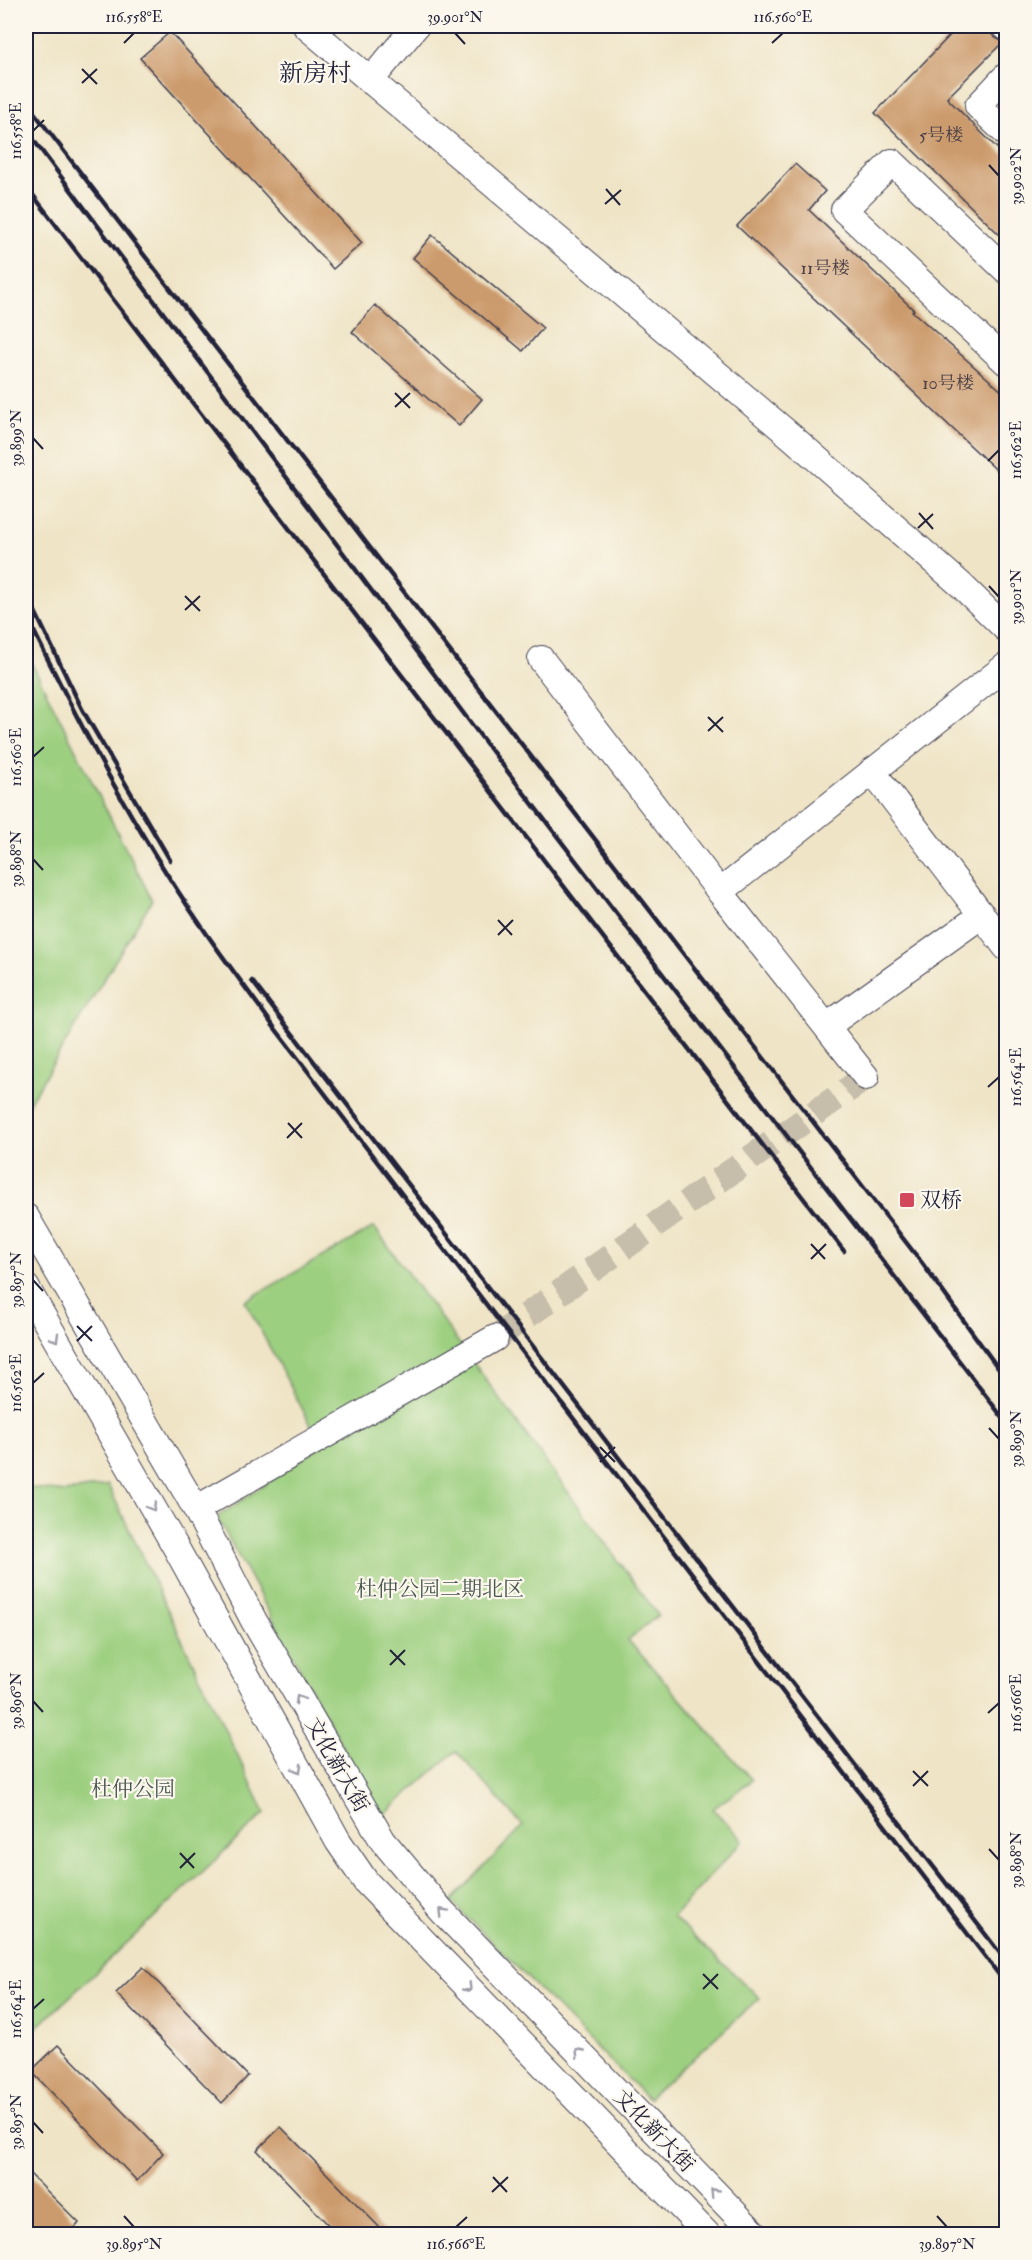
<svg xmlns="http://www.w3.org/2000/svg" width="1032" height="2260" font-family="'IM FELL Double Pica','Noto Serif SC',serif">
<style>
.green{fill:#9ccf7f;stroke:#5f785d;stroke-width:1.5}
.building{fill:#cc9b6d}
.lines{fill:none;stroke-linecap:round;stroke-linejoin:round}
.minor-tunnel{stroke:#c6bdaa;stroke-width:26;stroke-dasharray:26 13;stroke-linecap:butt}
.minor-casing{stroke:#413f50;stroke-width:28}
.minor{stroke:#fff;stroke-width:26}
.rail{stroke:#22223b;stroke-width:4.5}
.oneway{stroke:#9c9ca7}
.ticks{fill:none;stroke:#22223b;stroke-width:2}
.poi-dot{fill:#d1495b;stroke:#fbf7ec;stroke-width:2}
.labels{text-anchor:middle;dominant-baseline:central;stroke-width:4.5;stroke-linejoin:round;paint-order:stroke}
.number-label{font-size:18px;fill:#4c4048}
.poi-label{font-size:21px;fill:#22223b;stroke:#fbf7ec;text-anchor:start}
.park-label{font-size:21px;fill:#47564f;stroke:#fbf7ec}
.street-label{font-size:21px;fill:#22223b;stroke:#fbf7ec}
.quarter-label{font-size:24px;fill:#22223b;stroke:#fbf7ec}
.neatline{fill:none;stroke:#22223b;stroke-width:2}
.ticks-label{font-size:15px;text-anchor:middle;fill:#22223b}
</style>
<rect width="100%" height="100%" fill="#fbf7ec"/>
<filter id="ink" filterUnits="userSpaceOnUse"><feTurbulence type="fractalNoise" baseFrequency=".0167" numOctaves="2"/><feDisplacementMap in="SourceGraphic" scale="12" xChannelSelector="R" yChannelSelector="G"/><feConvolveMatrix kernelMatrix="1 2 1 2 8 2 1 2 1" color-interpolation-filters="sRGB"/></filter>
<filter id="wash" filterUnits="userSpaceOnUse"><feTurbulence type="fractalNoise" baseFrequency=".008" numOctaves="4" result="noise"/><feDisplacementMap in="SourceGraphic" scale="24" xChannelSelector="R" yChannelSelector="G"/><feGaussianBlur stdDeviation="1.35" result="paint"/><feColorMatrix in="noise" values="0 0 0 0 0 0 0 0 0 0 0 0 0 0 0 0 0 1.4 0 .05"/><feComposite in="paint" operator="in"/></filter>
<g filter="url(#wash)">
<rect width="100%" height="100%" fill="#efe4c6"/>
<!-- green -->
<g class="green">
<path d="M26 652 152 900 26 1108Z"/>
<path d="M374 1227 658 1615 628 1640 752 1780 713 1809 743 1840 673 1917 760 1998 648 2099 451 1901 523 1826 456 1751 381 1817 217 1517 322 1446 245 1301Z"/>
<path d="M108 1485 265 1813 26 2038V1487L65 1492Z"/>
</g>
<g id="blocks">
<!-- building -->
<g class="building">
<path d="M959 26H986L994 37 1003 42 947 98 1006 157V241L875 113Z"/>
<path d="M170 32 362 243 333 269 140 58Z"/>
<path d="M795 164 825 191 809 210 914 310 912 311 1006 395V479L737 226Z"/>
<path d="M432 235 543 328 523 351 413 258Z"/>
<path d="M375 305 482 399 459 426 352 332Z"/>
<path d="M143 1967 248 2076 222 2103 116 1993Z"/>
<path d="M58 2045 163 2153 137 2181 31 2071Z"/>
<path d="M281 2127 387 2235H338L257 2150Z"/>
<path d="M26 2170 79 2223 69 2235H34L26 2226Z"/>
</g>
</g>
</g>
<g filter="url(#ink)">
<use href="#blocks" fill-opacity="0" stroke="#413f50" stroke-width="1.5"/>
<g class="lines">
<!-- minor-tunnel -->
<path class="minor-tunnel" d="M495 1338 866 1077"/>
<defs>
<g id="minor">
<path d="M306 26 793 438 961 585 1006 629"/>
<path d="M1005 26 1006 27"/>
<path d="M1006 76 978 106 1006 133"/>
<path d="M370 81 416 26"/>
<path d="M1006 270 892 162 844 210 1006 362"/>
<path d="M541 659 720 892 1006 666"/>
<path d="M872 771 1006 947"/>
<path d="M720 892 866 1077"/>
<path d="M827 1026 982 915"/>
<path d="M26 1217 196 1509 254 1621 383 1841 441 1910 755 2234"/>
<path d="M26 1287 175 1546 338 1841 366 1882 707 2234"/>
<path d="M196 1509 495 1338"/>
</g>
</defs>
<!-- minor casing -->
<use href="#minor" class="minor-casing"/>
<!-- minor -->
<use href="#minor" class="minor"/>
<!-- rail -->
<g class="rail">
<path d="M26 102 922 1263 1006 1379"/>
<path d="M26 130 485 742 1006 1422"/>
<path d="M26 186 844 1251"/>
<path d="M26 593 82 709 170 860"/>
<path d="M26 615C78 722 134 829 202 927 225 961 250 993 274 1027L1006 1984"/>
<path d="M252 981 1006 1961"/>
</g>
</g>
<!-- one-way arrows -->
<defs><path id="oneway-chevron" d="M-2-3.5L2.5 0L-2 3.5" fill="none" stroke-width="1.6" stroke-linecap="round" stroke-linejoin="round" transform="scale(1.5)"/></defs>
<g class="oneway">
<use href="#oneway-chevron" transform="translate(55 1338) rotate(60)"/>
<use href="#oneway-chevron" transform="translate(152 1507) rotate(60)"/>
<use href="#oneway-chevron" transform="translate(299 1699) rotate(-120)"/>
<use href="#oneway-chevron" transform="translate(298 1769) rotate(61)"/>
<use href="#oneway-chevron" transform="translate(443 1912) rotate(-133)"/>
<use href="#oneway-chevron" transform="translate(468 1988) rotate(46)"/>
<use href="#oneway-chevron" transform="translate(579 2052) rotate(-134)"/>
<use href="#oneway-chevron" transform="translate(714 2192) rotate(-134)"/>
</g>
</g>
<!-- ticks -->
<path class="ticks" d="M455 33 465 44M124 43 134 33M772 43 783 33M82 69 97 84M82 83 97 69M33 131 44 120M989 165 999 176M606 189 620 205M605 204 621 190M395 393 410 408M395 407 410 393M33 438 43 449M988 461 999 450M919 513 933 529M918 528 933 514M989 586 999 597M185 596 200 611M185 610 200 596M708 717 723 732M708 731 723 717M33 757 44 747M33 859 43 870M498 920 512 935M498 935 513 920M988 1087 999 1077M288 1123 302 1138M287 1138 302 1123M811 1244 825 1259M811 1259 826 1244M33 1280 43 1291M77 1326 92 1341M77 1341 92 1326M33 1383 44 1373M989 1428 999 1439M600 1447 615 1462M600 1462 615 1447M390 1650 405 1665M390 1665 405 1650M33 1701 43 1712M988 1713 999 1703M913 1771 928 1786M913 1786 928 1771M989 1849 999 1860M180 1853 194 1868M180 1868 195 1853M703 1974 718 1989M703 1989 718 1974M33 2009 44 1999M33 2122 43 2133M493 2177 507 2192M492 2192 508 2177M124 2216 134 2227M937 2216 947 2227M456 2227 467 2217"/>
<!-- markers -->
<rect class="poi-dot" x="899" y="1192" width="16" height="16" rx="3"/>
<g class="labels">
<!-- number labels -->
<g class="number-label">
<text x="941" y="135">5号楼</text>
<text x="825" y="268">11号楼</text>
<text x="948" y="383">10号楼</text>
</g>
<!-- poi labels -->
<g class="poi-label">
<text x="920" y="1200">双桥</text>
</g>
<!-- park labels -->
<g class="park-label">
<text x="440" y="1589">杜仲公园二期北区</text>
<text x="133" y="1789">杜仲公园</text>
</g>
<!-- street labels -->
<g class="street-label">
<text transform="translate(337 1765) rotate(60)">文化新大街</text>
<text transform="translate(654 2131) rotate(46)">文化新大街</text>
</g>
<!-- quarter labels -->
<g class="quarter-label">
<text x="315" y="73">新房村</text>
</g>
</g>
<!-- margin -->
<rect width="1032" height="2260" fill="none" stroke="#fbf7ec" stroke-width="66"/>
<rect x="33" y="33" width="966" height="2194" class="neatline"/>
<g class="ticks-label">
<text x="134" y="22">116.558°E</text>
<text x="455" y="22">39.901°N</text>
<text x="783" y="22">116.560°E</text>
<text transform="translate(16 131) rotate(-90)" y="5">116.558°E</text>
<text transform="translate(1016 176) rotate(-90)" y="5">39.902°N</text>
<text transform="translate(16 438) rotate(-90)" y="5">39.899°N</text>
<text transform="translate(1016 450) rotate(-90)" y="5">116.562°E</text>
<text transform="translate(1016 597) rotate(-90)" y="5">39.901°N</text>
<text transform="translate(16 757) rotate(-90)" y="5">116.560°E</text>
<text transform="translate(16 859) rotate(-90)" y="5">39.898°N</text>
<text transform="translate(1016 1077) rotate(-90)" y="5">116.564°E</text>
<text transform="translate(16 1280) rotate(-90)" y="5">39.897°N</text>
<text transform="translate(16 1383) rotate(-90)" y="5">116.562°E</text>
<text transform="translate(1016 1439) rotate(-90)" y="5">39.899°N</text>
<text transform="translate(16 1701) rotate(-90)" y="5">39.896°N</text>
<text transform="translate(1016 1703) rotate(-90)" y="5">116.566°E</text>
<text transform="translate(1016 1860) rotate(-90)" y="5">39.898°N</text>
<text transform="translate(16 2009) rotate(-90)" y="5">116.564°E</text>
<text transform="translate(16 2122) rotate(-90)" y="5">39.895°N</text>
<text x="134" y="2249">39.895°N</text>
<text x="456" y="2249">116.566°E</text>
<text x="947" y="2249">39.897°N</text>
</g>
</svg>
